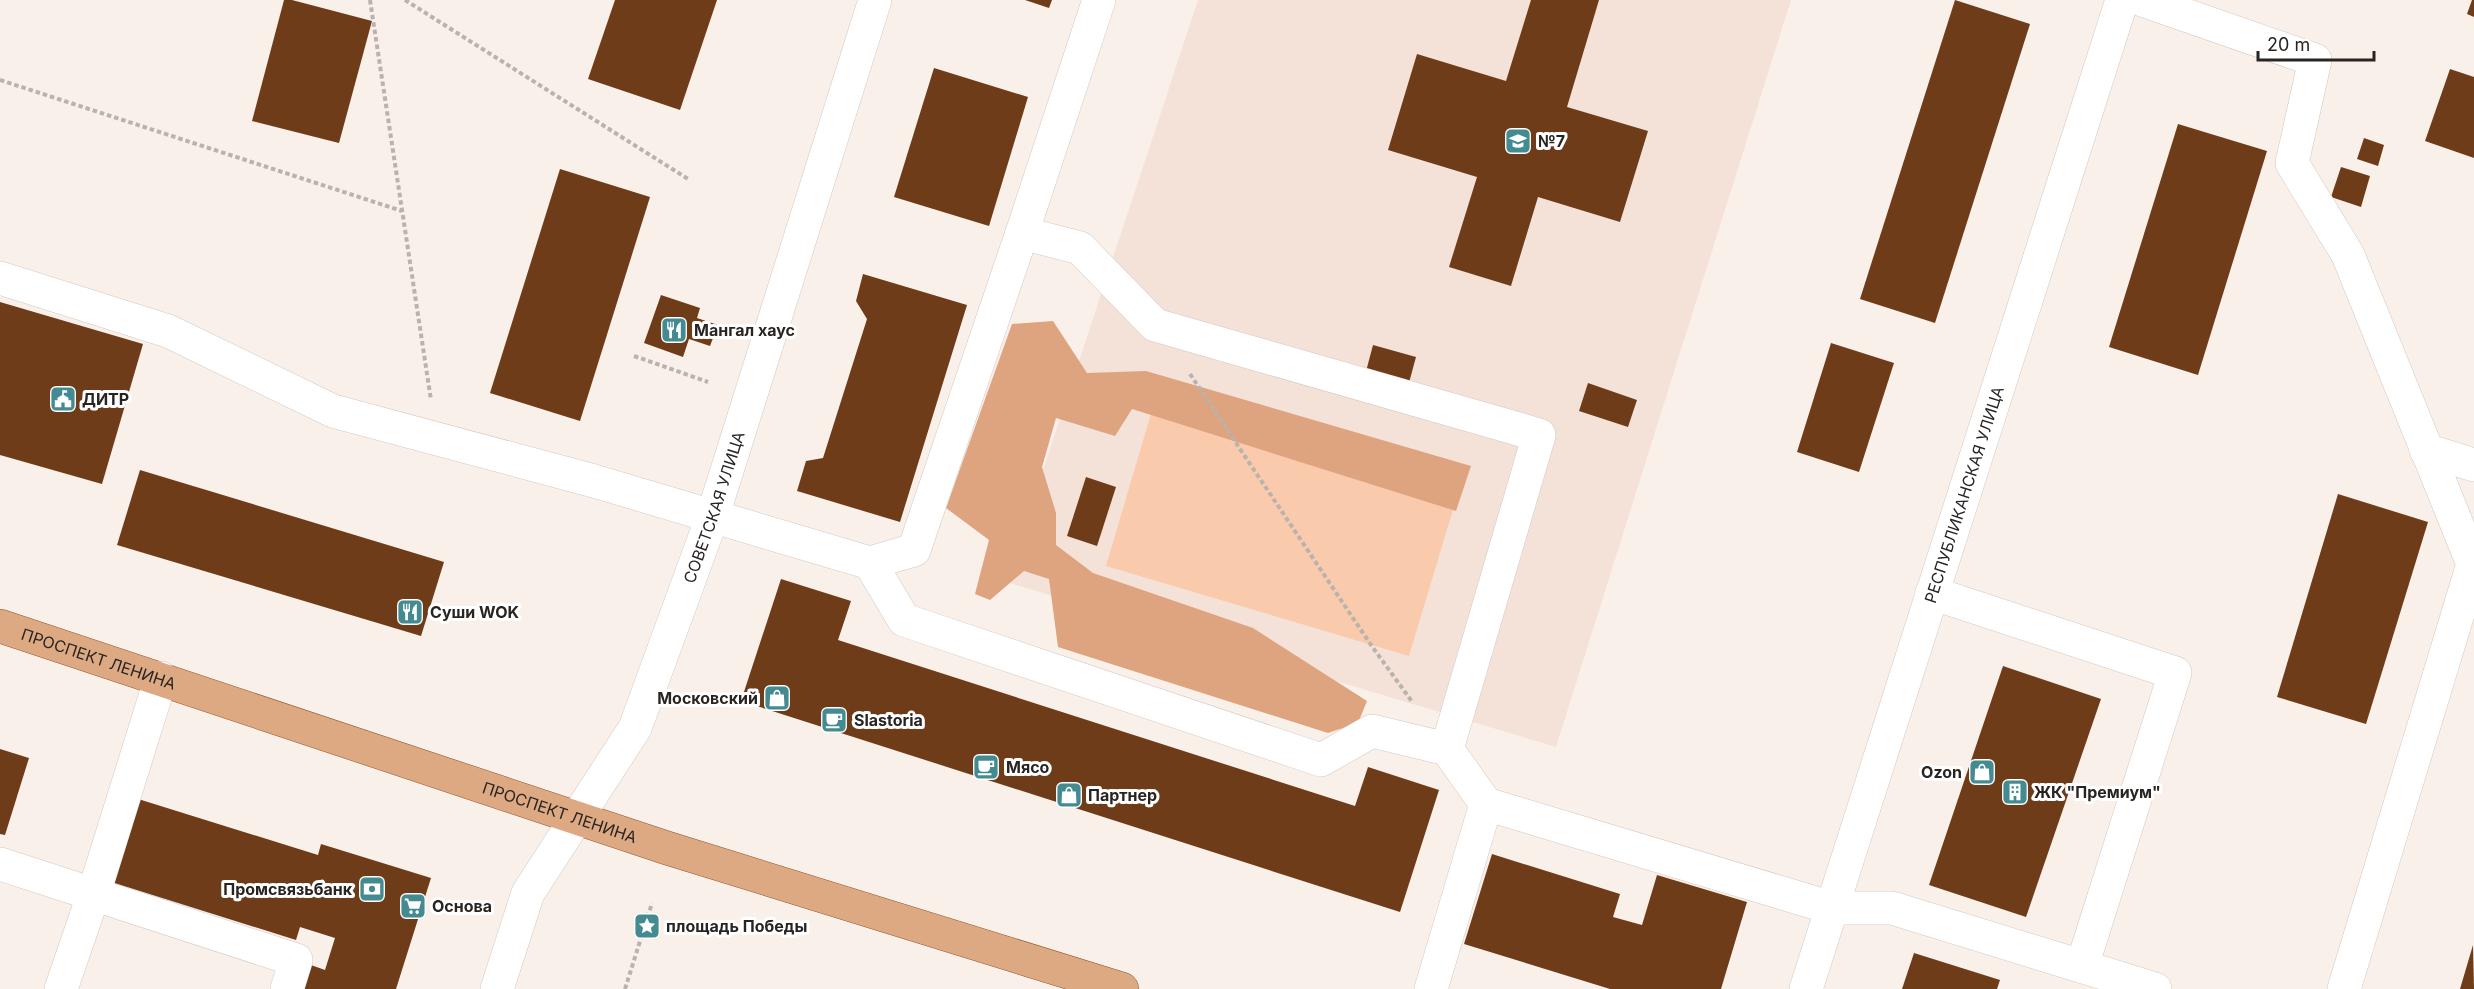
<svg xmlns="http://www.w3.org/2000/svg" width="2474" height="989" font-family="Inter,sans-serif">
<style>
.built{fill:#f4e2d8}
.green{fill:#facaad}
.forest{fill:#dea37f}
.building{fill:#6f3c19}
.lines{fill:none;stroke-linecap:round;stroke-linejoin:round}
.minor-casing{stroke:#d2c8c2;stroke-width:34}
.major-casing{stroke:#8f552c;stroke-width:34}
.path{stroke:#bab2ad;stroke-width:4;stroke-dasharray:4.5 3;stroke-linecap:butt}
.minor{stroke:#fff;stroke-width:33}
.major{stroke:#dda983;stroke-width:33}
.labels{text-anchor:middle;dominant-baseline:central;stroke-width:6;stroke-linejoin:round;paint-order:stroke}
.poi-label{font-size:16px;font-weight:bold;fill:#282422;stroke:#fff;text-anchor:start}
.street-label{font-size:16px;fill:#282422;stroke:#fff}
</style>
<rect width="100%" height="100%" fill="#faf0ea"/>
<!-- built -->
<path class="built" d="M1198 0H1791L1556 747 1006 582Z"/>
<!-- green -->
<path class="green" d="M1160 383 1464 473 1409 656 1106 566Z"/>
<!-- forest -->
<path class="forest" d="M1053 321 1087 373 1146 371 1471 466 1456 511 1132 409 1115 436 1056 418 1042 467 1056 513V545L1093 573 1253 628 1367 701 1358 723 1328 733 1058 647 1049 579 1024 571 990 600 975 594 989 540 946 508 1012 324Z"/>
<!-- building -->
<g class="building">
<path d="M284 0H292L372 21 339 143 252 121Z"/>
<path d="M615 0H717L680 110 588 79Z"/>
<path d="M1025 0H1052L1049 8Z"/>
<path d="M1531 0H1599L1567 107 1648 131 1620 222 1538 197 1511 286 1449 267 1477 177 1388 150 1417 54 1506 81Z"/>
<path d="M1955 0 2030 24 1935 323 1860 299Z"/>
<path d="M2472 0H2474V17L2467 14Z"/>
<path d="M934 68 1028 97 989 226 894 197Z"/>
<path d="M2450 69 2474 77V158L2425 141Z"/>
<path d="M2178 124 2267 151 2198 375 2109 347Z"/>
<path d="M2364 138 2384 145 2378 166 2357 159Z"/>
<path d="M2341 167 2370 176 2361 207 2331 197Z"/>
<path d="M560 169 650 197 580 421 490 393Z"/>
<path d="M863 274 967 305 900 522 797 491 806 461 823 458 867 319 856 301Z"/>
<path d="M661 295 700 308 697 318 718 325 710 346 689 339 683 357 644 343Z"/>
<path d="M0 302 143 344 102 484 0 455Z"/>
<path d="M1831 343 1894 363 1859 472 1797 452Z"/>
<path d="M1373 345 1416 357 1407 390 1364 379Z"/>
<path d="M1588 383 1637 400 1628 427 1579 411Z"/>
<path d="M140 470 444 562 421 636 117 545Z"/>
<path d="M1086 477 1116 487 1097 546 1067 536Z"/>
<path d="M2338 494 2428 522 2366 724 2277 697Z"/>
<path d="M781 579 851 601 838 640 1355 806 1368 767 1439 790 1400 912 741 701Z"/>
<path d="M2003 666 2101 699 2026 917 1929 885Z"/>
<path d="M0 749 29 758 5 835 0 834Z"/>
<path d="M135 798 318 855 321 844 431 878 396 989H300L308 964 325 970 335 938 300 927 296 940 108 881Z"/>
<path d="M1492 854 1620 894 1613 917 1642 925 1657 875 1747 902 1721 989H1610L1464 944Z"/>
<path d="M2473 945 2474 989H2460Z"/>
<path d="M1914 953 2000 980 1997 989H1902Z"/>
</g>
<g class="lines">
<defs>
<g id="minor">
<path d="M2142 0 2315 60 2292 163 2348 255 2473 564 2344 989"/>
<path d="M1022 233 1080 248 1155 325 1539 435 1447 749 1486 804 1431 989"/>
<path d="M0 278 168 331 333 411 594 481 870 563 904 620 1321 760 1372 731 1447 749"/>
<path d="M2426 450 2474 465"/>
<path d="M870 563 914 550 1022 233 1099 0"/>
<path d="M1932 593 2175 673 2082 966"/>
<path d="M1486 804 1832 908H1892L2155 989"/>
<path d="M0 864 296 960 287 989"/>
<path d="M61 989 93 896 161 678"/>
<path id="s1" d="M497 989 528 893 635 728 713 515 875 0"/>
<path id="s2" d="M1806 989 2122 0"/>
</g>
<g id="major">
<path id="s3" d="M0 626 667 848 1122 989"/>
</g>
</defs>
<!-- minor casing -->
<use href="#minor" class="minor-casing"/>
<!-- major casing -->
<use href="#major" class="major-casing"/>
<!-- path -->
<g class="path">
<path d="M370 0 431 400"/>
<path d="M405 0 688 179"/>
<path d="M0 80 402 211"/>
<path d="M634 356 708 382"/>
<path d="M1190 374 1371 645 1413 703"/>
<path d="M625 989 652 903"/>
</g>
<!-- minor -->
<use href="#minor" class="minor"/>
<!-- major -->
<use href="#major" class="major"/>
</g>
<!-- icons -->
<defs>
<symbol id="school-square" viewBox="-11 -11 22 22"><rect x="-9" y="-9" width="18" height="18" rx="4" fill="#448b91" stroke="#fff"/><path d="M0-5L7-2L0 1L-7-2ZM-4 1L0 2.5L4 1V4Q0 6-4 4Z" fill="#fff"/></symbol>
<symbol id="restaurant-square" viewBox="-11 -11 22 22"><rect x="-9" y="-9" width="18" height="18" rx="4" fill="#448b91" stroke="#fff"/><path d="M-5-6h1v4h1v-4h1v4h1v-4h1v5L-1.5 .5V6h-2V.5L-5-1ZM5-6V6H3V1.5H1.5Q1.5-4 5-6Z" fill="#fff"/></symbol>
<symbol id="civic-square" viewBox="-11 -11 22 22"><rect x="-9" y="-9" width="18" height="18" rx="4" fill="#448b91" stroke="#fff"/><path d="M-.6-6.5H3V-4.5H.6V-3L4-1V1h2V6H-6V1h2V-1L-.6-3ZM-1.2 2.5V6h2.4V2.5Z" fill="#fff"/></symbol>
<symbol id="shop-square" viewBox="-11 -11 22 22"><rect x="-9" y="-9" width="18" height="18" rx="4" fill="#448b91" stroke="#fff"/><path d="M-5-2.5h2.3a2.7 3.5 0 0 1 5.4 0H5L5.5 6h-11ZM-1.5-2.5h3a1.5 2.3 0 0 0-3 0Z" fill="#fff"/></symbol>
<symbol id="cafe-square" viewBox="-11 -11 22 22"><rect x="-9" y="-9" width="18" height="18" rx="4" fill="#448b91" stroke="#fff"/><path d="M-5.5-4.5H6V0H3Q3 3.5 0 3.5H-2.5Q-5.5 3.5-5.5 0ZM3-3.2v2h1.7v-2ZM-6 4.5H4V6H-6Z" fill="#fff"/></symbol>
<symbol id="building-square" viewBox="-11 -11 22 22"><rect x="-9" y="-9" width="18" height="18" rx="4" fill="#448b91" stroke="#fff"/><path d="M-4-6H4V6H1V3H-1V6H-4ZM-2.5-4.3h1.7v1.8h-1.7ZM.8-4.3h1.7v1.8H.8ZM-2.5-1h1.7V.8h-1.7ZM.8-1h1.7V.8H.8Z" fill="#fff"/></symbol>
<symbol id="bank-square" viewBox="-11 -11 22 22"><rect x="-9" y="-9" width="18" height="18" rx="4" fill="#448b91" stroke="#fff"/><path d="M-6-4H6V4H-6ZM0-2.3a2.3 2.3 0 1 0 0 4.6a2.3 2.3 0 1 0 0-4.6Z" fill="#fff"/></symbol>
<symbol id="supermarket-square" viewBox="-11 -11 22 22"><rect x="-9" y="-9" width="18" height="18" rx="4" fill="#448b91" stroke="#fff"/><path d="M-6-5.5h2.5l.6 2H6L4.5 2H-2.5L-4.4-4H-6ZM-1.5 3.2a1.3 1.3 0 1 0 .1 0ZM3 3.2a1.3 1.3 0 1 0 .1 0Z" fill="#fff"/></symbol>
<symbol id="sight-square" viewBox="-11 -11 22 22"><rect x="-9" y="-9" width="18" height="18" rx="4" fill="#448b91" stroke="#fff"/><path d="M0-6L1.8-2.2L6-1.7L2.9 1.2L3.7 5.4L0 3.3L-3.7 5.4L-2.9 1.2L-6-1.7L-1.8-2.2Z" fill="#fff"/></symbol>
</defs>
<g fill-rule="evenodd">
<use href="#school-square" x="1503" y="126" width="30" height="30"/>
<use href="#restaurant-square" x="659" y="315" width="30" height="30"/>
<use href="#civic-square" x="48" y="384" width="30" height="30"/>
<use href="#restaurant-square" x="395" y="597" width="30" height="30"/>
<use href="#shop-square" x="762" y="683" width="30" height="30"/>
<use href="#cafe-square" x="819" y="705" width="30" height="30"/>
<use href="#cafe-square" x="971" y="752" width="30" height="30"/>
<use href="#shop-square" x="1967" y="757" width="30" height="30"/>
<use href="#building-square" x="2000" y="777" width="30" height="30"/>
<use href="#shop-square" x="1054" y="780" width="30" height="30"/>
<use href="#bank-square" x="357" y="874" width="30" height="30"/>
<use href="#supermarket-square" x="398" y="891" width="30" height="30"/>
<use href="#sight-square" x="632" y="911" width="30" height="30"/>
</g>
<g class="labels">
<!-- poi labels -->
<g class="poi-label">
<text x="1538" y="141">№7</text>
<text x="694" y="330">Мангал хаус</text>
<text x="82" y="399">ДИТР</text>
<text x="430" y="612">Суши WOK</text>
<text x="758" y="698" text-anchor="end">Московский</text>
<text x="854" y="720">Slastoria</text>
<text x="1006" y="767">Мясо</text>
<text x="1962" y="772" text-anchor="end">Ozon</text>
<text x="2034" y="792">ЖК "Премиум"</text>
<text x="1088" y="795">Партнер</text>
<text x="352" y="889" text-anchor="end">Промсвязьбанк</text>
<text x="432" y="906">Основа</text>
<text x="666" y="926">площадь Победы</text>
</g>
<!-- street labels -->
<g class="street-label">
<text stroke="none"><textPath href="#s2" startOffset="519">РЕСПУБЛИКАНСКАЯ УЛИЦА</textPath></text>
<text stroke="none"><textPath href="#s1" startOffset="532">СОВЕТСКАЯ УЛИЦА</textPath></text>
<text stroke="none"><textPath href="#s3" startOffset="104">ПРОСПЕКТ ЛЕНИНА</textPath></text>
<text stroke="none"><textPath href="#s3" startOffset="590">ПРОСПЕКТ ЛЕНИНА</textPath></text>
</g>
</g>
<!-- scale -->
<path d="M2258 51v9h116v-9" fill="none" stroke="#282422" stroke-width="3"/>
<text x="2267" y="51" font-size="18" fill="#282422" stroke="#ffffff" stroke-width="4.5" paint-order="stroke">20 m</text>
</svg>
